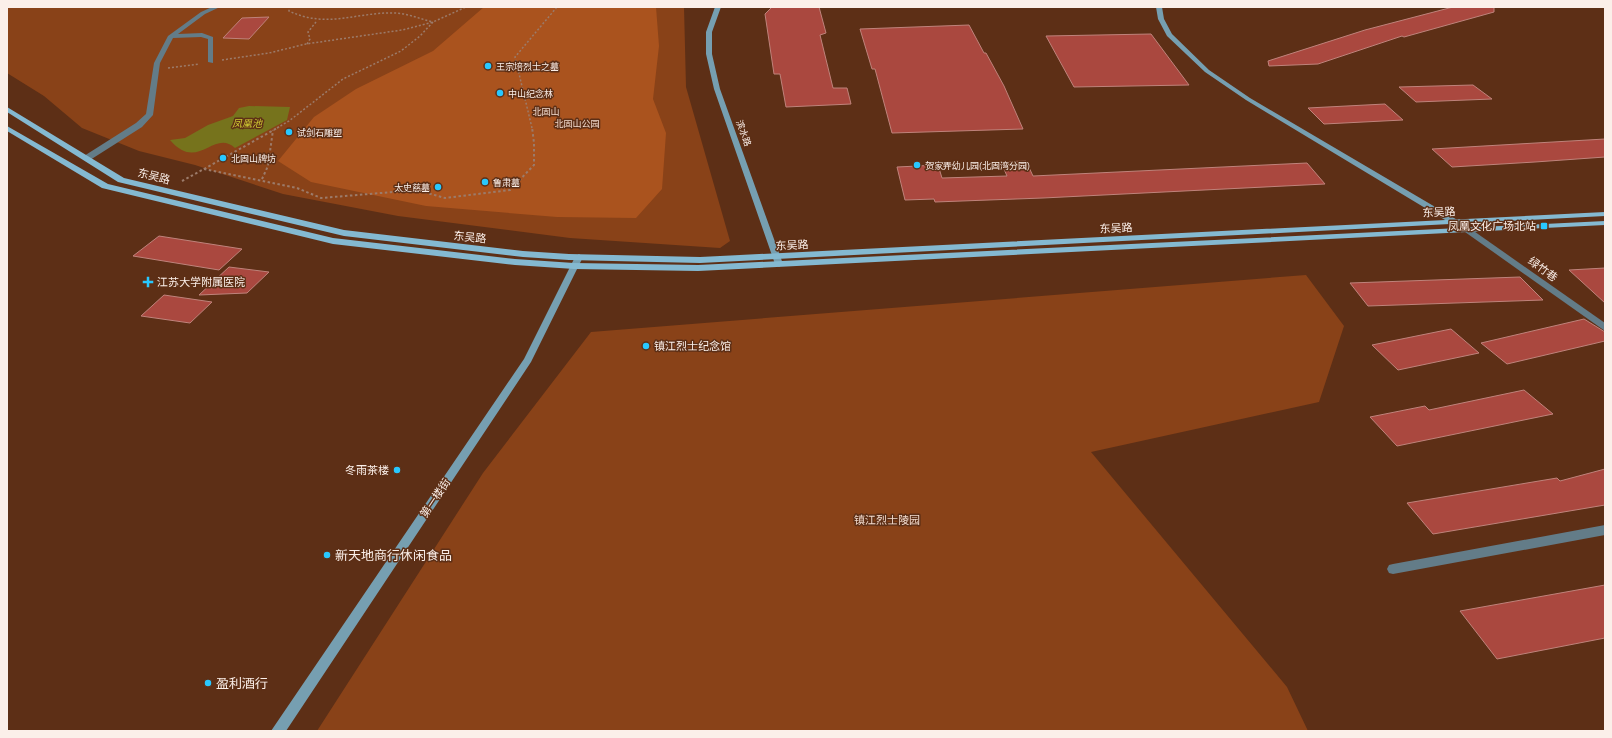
<svg xmlns="http://www.w3.org/2000/svg" width="1612" height="738" font-family="'IBM Plex Sans','Noto Sans SC',sans-serif">
<style>
.green{fill:#894218}
.forest{fill:#aa531e}
.water{fill:#76731c}
.building{fill:#aa483f;stroke:#bf837b}
.lines{fill:none;stroke-linecap:round;stroke-linejoin:round}
.path-far1{stroke:#9c7b6a;stroke-width:1.5;stroke-dasharray:2 2;stroke-linecap:butt}
.path{stroke:#9c7b6a;stroke-width:2;stroke-dasharray:2.5 2.5;stroke-linecap:butt}
.street{fill:#637c88;fill-rule:evenodd}
.secondary{fill:#769fb1;fill-rule:evenodd}
.primary{fill:#84b9d1;fill-rule:evenodd}
.poi-dot{fill:#28c8ff;stroke:#5d2f16;stroke-width:1.5}
.labels{text-anchor:middle;dominant-baseline:central;stroke-width:3;stroke-linejoin:round;paint-order:stroke}
.far-poi-label{font-size:9px;fill:#fbefe9;stroke:#5d2f16;text-anchor:start}
.far-park-label{font-size:9px;fill:#f3dbce;stroke:#5d2f16}
.far-street-label{font-size:9px;fill:#fbefe9;stroke:#5d2f16}
.far-water-label{font-size:10px;font-style:italic;fill:#cec932;stroke:#5d2f16}
.street-label{font-size:11px;fill:#fbefe9;stroke:#5d2f16}
.poi-label{font-size:11px;fill:#fbefe9;stroke:#5d2f16;text-anchor:end}
.park-label{font-size:11px;fill:#f3dbce;stroke:#5d2f16}
.near-poi-label{font-size:13px;fill:#fbefe9;stroke:#5d2f16;text-anchor:start}
</style>
<rect width="100%" height="100%" fill="#5d2f16"/>
<!-- green -->
<g class="green">
<path d="M7 7H684L686 87 730 241 720 248 570 238 398 216 283 194 195 165 139 151 82 128 44 96 7 73Z"/>
<path d="M1306 275 1344 326 1319 402 1091 452 1287 687 1308 731H317L483 473 591 332Z"/>
</g>
<!-- forest -->
<path class="forest" d="M484 7H656L659 46 653 99 666 133 662 189 636 218 557 217 426 206 311 182 278 161 314 117 356 89 433 51Z"/>
<!-- water -->
<path class="water" d="M249 106 290 107 287 120 235 148C214 128 198 173 170 140L185 138 208 125 233 116 239 108Z"/>
<!-- building -->
<g class="building">
<path d="M772 7H819L826 33 820 35 833 88H847L851 104 786 107 780 74H774L765 14Z"/>
<path d="M1453 7H1494V12L1404 37 1402 36 1318 64 1269 66 1268 61 1365 30Z"/>
<path d="M269 17 249 39 223 38 242 18Z"/>
<path d="M969 25 984 53H986L1004 86 1023 129 892 133 875 69H872L860 29Z"/>
<path d="M1151 34 1189 85 1074 87 1046 36Z"/>
<path d="M1473 85 1492 99 1416 102 1399 87Z"/>
<path d="M1385 104 1403 120 1324 124 1308 108Z"/>
<path d="M1605 139V157L1535 162 1452 167 1432 149Z"/>
<path d="M1026 161 1033 176 1307 163 1325 184 1043 198 935 202 934 199 905 200 897 167 938 165 942 178 1007 176 1001 162Z"/>
<path d="M159 236 242 249 219 270 133 256Z"/>
<path d="M229 267 269 272 247 293 199 295Z"/>
<path d="M1605 268V303L1569 270Z"/>
<path d="M1520 277 1543 300 1368 306 1350 283Z"/>
<path d="M164 295 212 302 190 323 141 316Z"/>
<path d="M1584 319 1605 332V341L1507 364 1481 343Z"/>
<path d="M1451 329 1479 353 1398 370 1372 345Z"/>
<path d="M1524 390 1553 414 1397 446 1370 417 1425 406 1429 410Z"/>
<path d="M1605 469V505L1433 534 1407 503 1557 478 1560 481Z"/>
<path d="M1605 585V638L1497 659 1460 611Z"/>
</g>
<g class="lines">
<!-- path-far1 -->
<g class="path-far1">
<path d="M307 44 310 39 308 32 316 22"/>
<path d="M222 60 269 53 306 44 402 30 433 22 466 7"/>
<path d="M168 68 199 64"/>
<path d="M277 128 289 121 343 79 401 51 420 36 433 22C420 19 407 13 394 13 356 12 327 29 289 11V7"/>
<path d="M532 128 515 57 557 7"/>
</g>
<!-- path -->
<g class="path">
<path d="M204 169 279 127"/>
<path d="M262 179 268 166 273 130"/>
<path d="M182 181 204 169 297 188 321 198 417 190 445 198 510 190 534 165V143L532 127"/>
</g>
<!-- street -->
<g class="street">
<path d="M212 7H220L205 14 178 34 202 33 213 37V63L208 62V39L201 37 173 38 160 63 153 115 142 127 90 160H84V156L136 123 146 114 154 63 168 36 201 12Z"/>
<path d="M1468 227 1605 323V331L1465 232V228Z"/>
<path d="M1605 525V535L1393 574 1389 573 1387 569 1389 565 1393 564Z"/>
</g>
<!-- secondary -->
<g class="secondary">
<path d="M715 7H721L712 32V54L720 89 783 264 779 267 775 264 714 89 706 54V32Z"/>
<path d="M1156 7H1162L1164 19 1172 34 1209 70 1250 98 1471 228V232H1465L1246 100 1205 72 1167 36 1158 19Z"/>
<path d="M579 254 583 257 531 362 286 731H271L524 359 575 257Z"/>
</g>
<!-- primary -->
<g class="primary">
<path d="M7 107 124 178 344 230 523 251 569 254 700 257 1605 212V216L700 263 569 260 523 257 344 236 118 182 7 112Z"/>
<path d="M7 126 108 184 333 238 515 259 574 263 698 265 1605 221V225L698 271 574 269 515 265 333 244 102 188 7 131Z"/>
</g>
</g>
<!-- markers -->
<g class="poi-dot">
<circle cx="488" cy="66" r="4"/>
<circle cx="500" cy="93" r="4"/>
<circle cx="289" cy="132" r="4"/>
<circle cx="223" cy="158" r="4"/>
<circle cx="917" cy="165" r="4"/>
<circle cx="485" cy="182" r="4"/>
<circle cx="438" cy="187" r="4"/>
<rect x="1540" y="222" width="8" height="8" rx="2"/>
<path d="M146 276h4v4h4v4h-4v4h-4v-4h-4v-4h4z"/>
<circle cx="646" cy="346" r="4"/>
<circle cx="397" cy="470" r="4"/>
<circle cx="327" cy="555" r="4"/>
<circle cx="208" cy="683" r="4"/>
</g>
<g class="labels">
<!-- far-poi labels -->
<g class="far-poi-label">
<text x="496" y="66">王宗培烈士之墓</text>
<text x="508" y="93">中山纪念林</text>
<text x="297" y="132">试剑石雕塑</text>
<text x="231" y="158">北固山牌坊</text>
<text x="925" y="165">贺家弄幼儿园(北固湾分园)</text>
<text x="493" y="182">鲁肃墓</text>
<text x="430" y="187" text-anchor="end">太史慈墓</text>
</g>
<!-- far-park labels -->
<g class="far-park-label">
<text x="546" y="111">北固山</text>
<text x="577" y="123">北固山公园</text>
</g>
<!-- far-street labels -->
<g class="far-street-label">
<text transform="translate(744 133) rotate(70)">滨水路</text>
</g>
<!-- far-water labels -->
<g class="far-water-label">
<text x="247" y="123">凤凰池</text>
</g>
<!-- street labels -->
<g class="street-label">
<text transform="translate(154 176) rotate(14)">东吴路</text>
<text transform="translate(1439 212) rotate(-3)">东吴路</text>
<text transform="translate(1116 228) rotate(-3)">东吴路</text>
<text transform="translate(470 237) rotate(6)">东吴路</text>
<text transform="translate(792 245) rotate(-3)">东吴路</text>
<text transform="translate(1543 269) rotate(36)">绿竹巷</text>
<text transform="translate(435 498) rotate(-56)">第一楼街</text>
</g>
<!-- poi labels -->
<g class="poi-label">
<text x="1536" y="226">凤凰文化广场北站</text>
<text x="157" y="282" text-anchor="start">江苏大学附属医院</text>
<text x="654" y="346" text-anchor="start">镇江烈士纪念馆</text>
<text x="389" y="470">冬雨茶楼</text>
</g>
<!-- park labels -->
<g class="park-label">
<text x="887" y="520">镇江烈士陵园</text>
</g>
<!-- near-poi labels -->
<g class="near-poi-label">
<text x="335" y="555">新天地商行休闲食品</text>
<text x="216" y="683">盈利酒行</text>
</g>
</g>
<!-- border -->
<rect width="1612" height="738" fill="none" stroke="#fbefe9" stroke-width="16"/>
</svg>
